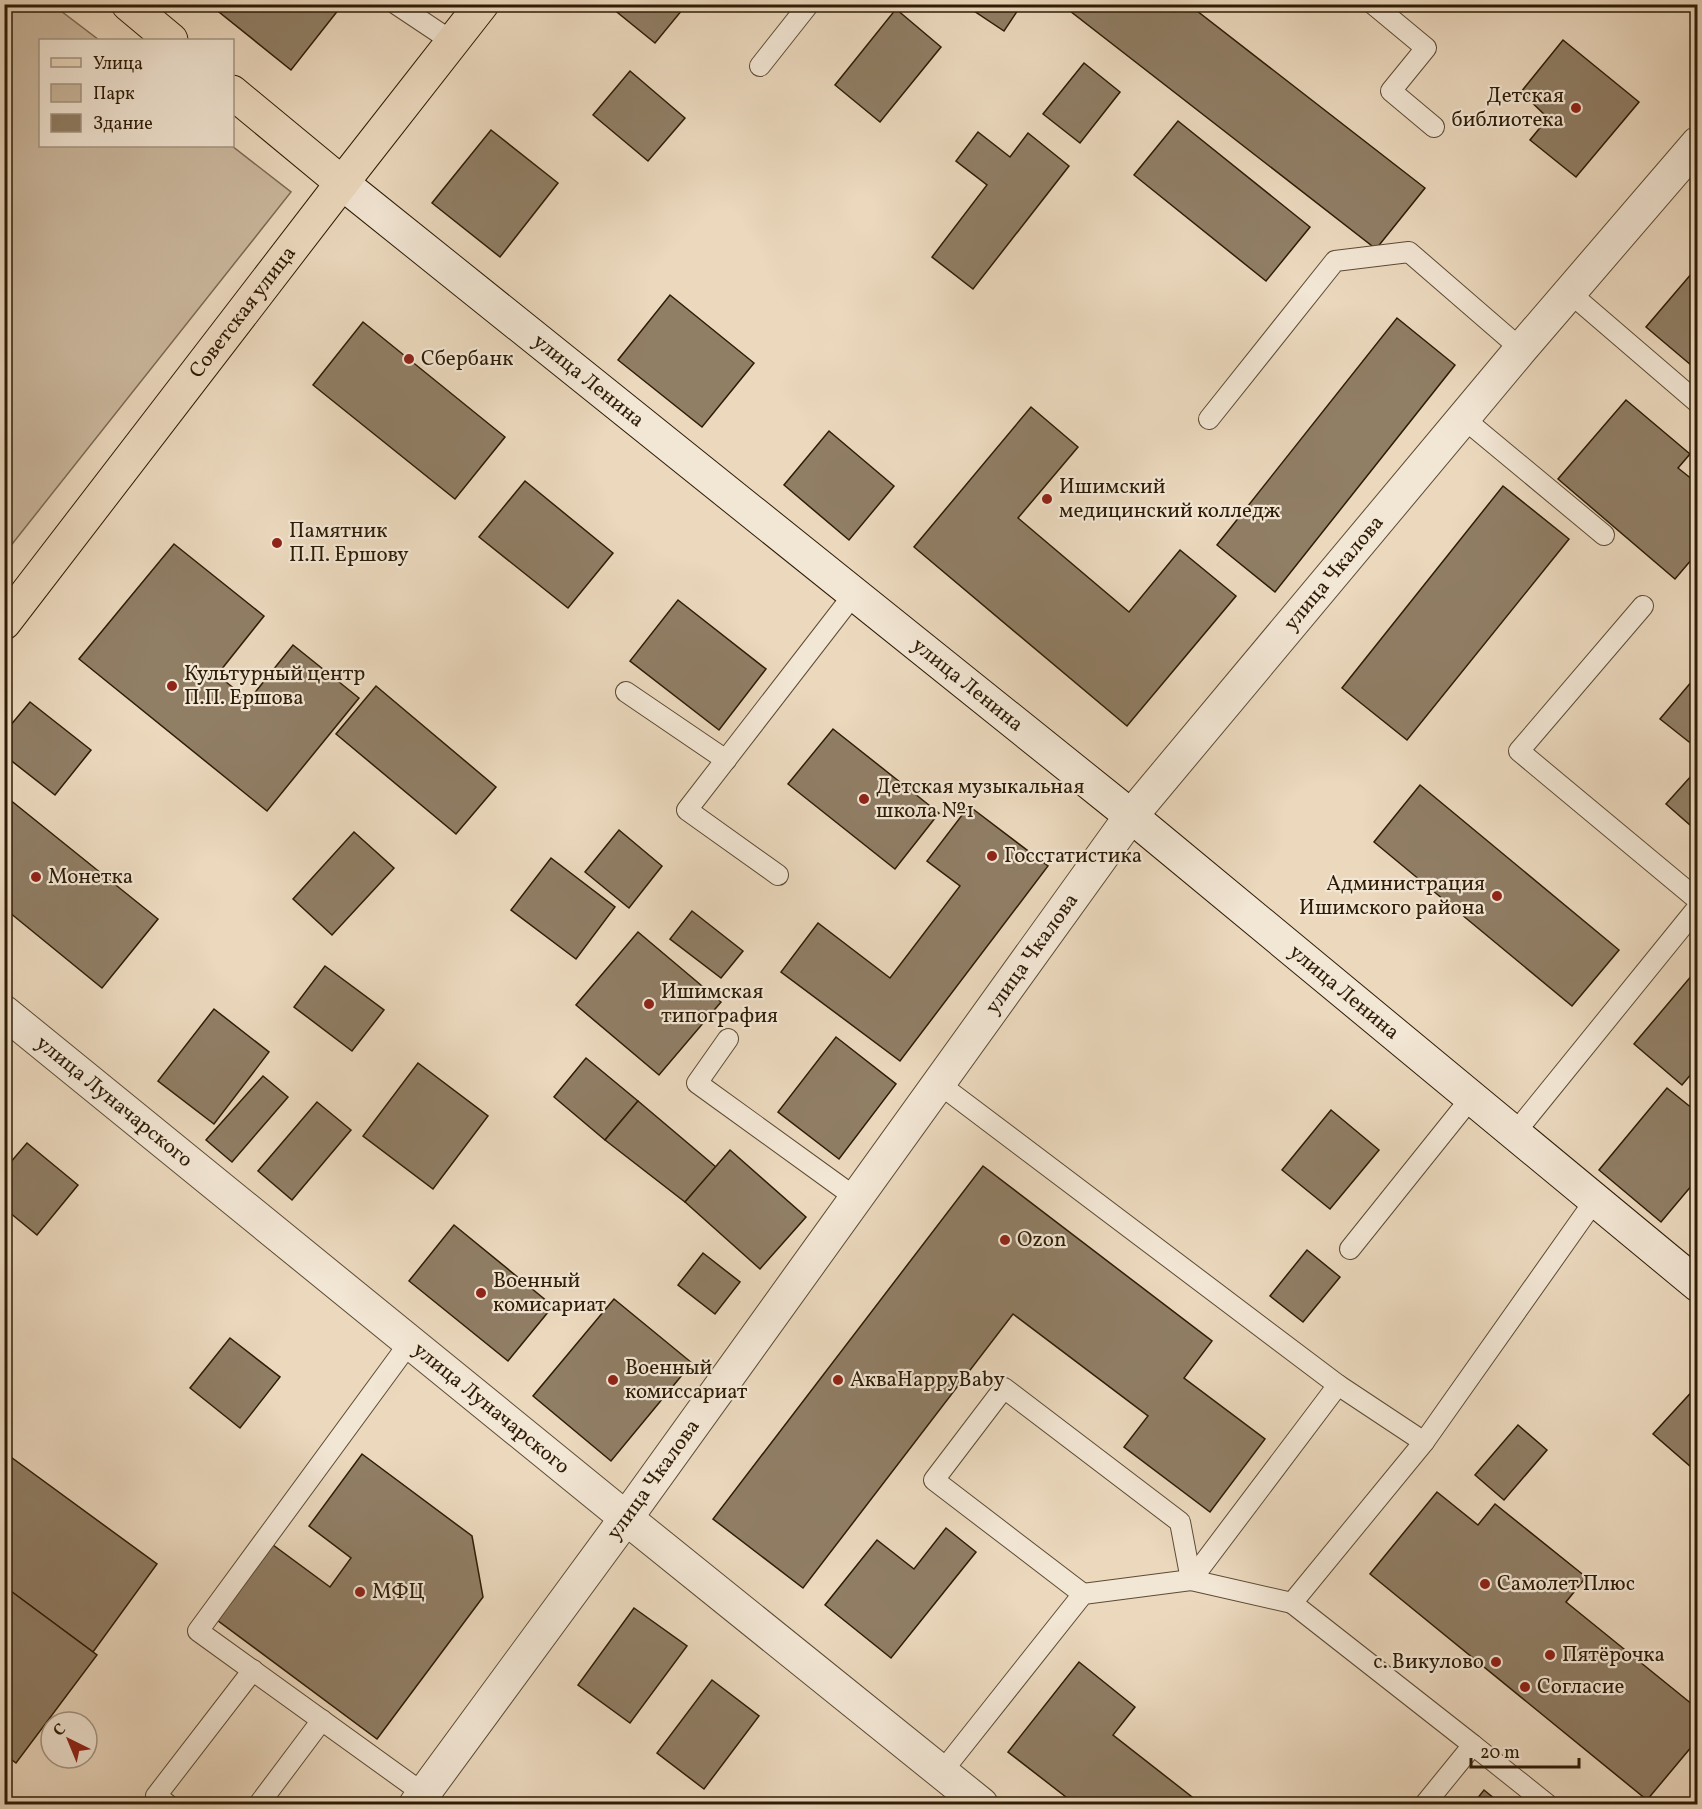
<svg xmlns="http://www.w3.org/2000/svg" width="1702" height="1809" font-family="Vollkorn,serif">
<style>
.green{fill:#cbb89e;stroke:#7c6a52;stroke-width:1.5}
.building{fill:#907e65;stroke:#2e1c06;stroke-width:1.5}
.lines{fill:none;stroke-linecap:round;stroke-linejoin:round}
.lane-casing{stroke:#5d4b34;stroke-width:22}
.street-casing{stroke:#5d4b34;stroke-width:35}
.secondary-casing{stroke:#2e1c06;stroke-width:35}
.primary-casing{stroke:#2e1c06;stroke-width:35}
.lane{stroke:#f2e6d4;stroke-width:20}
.street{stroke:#f2e6d4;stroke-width:33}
.secondary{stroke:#f2e6d4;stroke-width:33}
.primary{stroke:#ebd8bd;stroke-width:33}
.poi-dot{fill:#8f2418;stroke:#f2e6d4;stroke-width:2}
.labels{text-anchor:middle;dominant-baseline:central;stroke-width:4.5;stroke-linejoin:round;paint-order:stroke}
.poi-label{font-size:21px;fill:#2e1c06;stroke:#f2e6d4;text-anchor:start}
.street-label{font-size:21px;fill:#2e1c06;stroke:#f2e6d4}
</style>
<rect width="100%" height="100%" fill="#ebd8bd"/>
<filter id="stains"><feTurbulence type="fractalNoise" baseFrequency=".00333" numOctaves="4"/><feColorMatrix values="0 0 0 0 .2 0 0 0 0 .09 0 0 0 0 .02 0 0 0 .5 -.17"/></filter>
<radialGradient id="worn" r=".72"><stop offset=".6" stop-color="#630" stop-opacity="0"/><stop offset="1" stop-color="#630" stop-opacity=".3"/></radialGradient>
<!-- green -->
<path class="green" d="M5 4 53 5 99 40H40V146H232L291 192 5 553Z"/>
<!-- building -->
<g class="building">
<path d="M209 4H343L291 70Z"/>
<path d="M607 4H687L655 43Z"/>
<path d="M970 4H1022L1004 31 968 7Z"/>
<path d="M1061 4H1188L1425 188 1376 249Z"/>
<path d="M896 9 941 47 880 122 835 85Z"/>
<path d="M1563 40 1639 102 1576 177 1530 140 1548 118 1521 92Z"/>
<path d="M1084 63 1120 92 1080 143 1043 114Z"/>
<path d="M630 71 685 118 648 161 593 115Z"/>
<path d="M1178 121 1310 227 1266 281 1134 175Z"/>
<path d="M491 130 558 183 500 257 432 203Z"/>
<path d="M978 132 1010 157 1028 133 1069 166 973 289 932 257 987 185 956 161Z"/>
<path d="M1698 266V371L1646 327Z"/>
<path d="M670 295 754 363 702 427 618 360Z"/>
<path d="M1397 318 1455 365 1275 592 1217 545Z"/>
<path d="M363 322 505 437 455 499 313 385Z"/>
<path d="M1626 400 1690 454 1678 468 1698 484V527L1694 531 1698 533V552L1675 579 1558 479Z"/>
<path d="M1031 407 1078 447 1018 518 1129 612 1180 550 1236 596 1127 726 914 547Z"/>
<path d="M829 431 894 486 849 540 784 485Z"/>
<path d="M525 481 613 553 568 608 479 537Z"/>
<path d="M1503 486 1569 539 1407 740 1342 688Z"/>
<path d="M174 544 264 616 217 675 249 700 293 645 359 698 267 811 79 659Z"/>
<path d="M678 600 766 669 719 730 630 661Z"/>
<path d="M1698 674V749L1660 719Z"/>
<path d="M376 686 496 787 456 834 336 734Z"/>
<path d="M30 702 91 750 55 795 4 755V733Z"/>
<path d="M833 729 939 813 895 869 788 784Z"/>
<path d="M1692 775 1698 780V832L1666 804Z"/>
<path d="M1420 785 1619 950 1572 1006 1374 842Z"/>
<path d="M4 795 158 919 102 988 4 908Z"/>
<path d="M969 806 1048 866 900 1061 781 972 818 923 890 978 960 886 927 861Z"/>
<path d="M619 830 662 866 629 908 585 872Z"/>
<path d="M354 832 394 868 332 935 293 899Z"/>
<path d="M551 858 615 907 576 959 511 910Z"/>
<path d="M692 911 743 951 721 978 670 939Z"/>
<path d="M638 932 721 1002 659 1075 576 1005Z"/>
<path d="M325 966 384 1010 352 1051 294 1007Z"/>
<path d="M1698 968V1066L1682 1085 1634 1044Z"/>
<path d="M214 1009 269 1052 214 1124 158 1081Z"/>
<path d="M836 1037 896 1084 839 1159 778 1112Z"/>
<path d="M586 1058 638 1101 605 1140 554 1097Z"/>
<path d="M418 1063 488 1116 433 1189 363 1136Z"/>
<path d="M263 1076 288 1097 232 1162 206 1140Z"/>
<path d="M1667 1088 1698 1113V1178L1661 1222 1599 1170Z"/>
<path d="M638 1101 716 1167 685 1202 605 1140Z"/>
<path d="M317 1102 351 1130 292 1200 258 1171Z"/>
<path d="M1331 1110 1379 1150 1330 1209 1282 1170Z"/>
<path d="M27 1143 78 1185 37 1235 4 1208V1170Z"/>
<path d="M730 1150 806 1217 760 1269 685 1202Z"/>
<path d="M983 1166 1212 1341 1184 1378 1265 1439 1210 1512 1124 1447 1148 1416 1013 1314 803 1588 713 1519Z"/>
<path d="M454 1225 553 1306 508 1361 409 1281Z"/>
<path d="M1307 1250 1340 1277 1303 1322 1270 1296Z"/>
<path d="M703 1253 740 1282 715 1314 678 1285Z"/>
<path d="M614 1299 692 1363 611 1461 533 1396Z"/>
<path d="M230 1338 280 1377 240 1428 190 1388Z"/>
<path d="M1698 1385V1473L1653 1434Z"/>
<path d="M1518 1425 1547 1450 1504 1500 1475 1475Z"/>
<path d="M4 1452 157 1564 93 1652 4 1586Z"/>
<path d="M362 1454 472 1536 483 1597 377 1739 217 1620 273 1545 330 1587 351 1558 309 1526Z"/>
<path d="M1437 1492 1478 1525 1495 1504 1586 1577 1566 1602 1698 1709V1739L1647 1800 1370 1574Z"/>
<path d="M946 1528 976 1552 891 1658 825 1605 877 1540 914 1569Z"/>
<path d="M4 1586 97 1655 16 1763 4 1754Z"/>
<path d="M634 1608 687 1646 630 1723 578 1685Z"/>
<path d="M1079 1662 1135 1707 1113 1735 1201 1804H1075L1008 1752Z"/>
<path d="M712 1680 759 1716 704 1789 657 1753Z"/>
<path d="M1484 1790 1501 1804H1473Z"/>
</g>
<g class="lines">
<defs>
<g id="lane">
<path d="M396 4 453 42"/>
<path d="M1373 4 1426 48 1391 91 1434 127"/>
<path d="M760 66 809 4"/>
<path d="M1570 293 1698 403"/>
<path d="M1463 418 1604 535"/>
<path d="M1209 419 1335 261 1409 252 1521 349"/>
<path d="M1643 606 1519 751 1698 900"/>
<path d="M626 692 726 760"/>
<path d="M778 875 687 810 854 594"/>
<path d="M728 1039 697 1083 856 1198"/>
<path d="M938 1083 1338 1385 1191 1580 1083 1594 941 1773"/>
<path d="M1514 1134 1698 907"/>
<path d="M1350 1249 1471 1098"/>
<path d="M410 1342 198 1631 424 1794"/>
<path d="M1338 1385 1424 1442"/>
<path d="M1083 1594 934 1480 1004 1388 1180 1522 1191 1580 1292 1603"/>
<path d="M1473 1745 1547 1804"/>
<path d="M167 1804 156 1796 253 1670"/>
<path d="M259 1804 322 1720"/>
<path d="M1425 1804 1473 1745 1292 1603 1424 1442 1595 1200"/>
</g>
<g id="street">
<path id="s1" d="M4 1012 626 1518 981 1804"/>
<path id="s2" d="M416 1804 626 1518 1131 816 1521 349 1698 143"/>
</g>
<g id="secondary">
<path id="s3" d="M342 183 1131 816 1698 1285"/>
</g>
<g id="primary">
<path d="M128 4 171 40"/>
<path d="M232 92 342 183"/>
<path id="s4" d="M4 623 342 183 482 4"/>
</g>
</defs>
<!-- lane casing -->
<use href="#lane" class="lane-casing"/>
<!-- street casing -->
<use href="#street" class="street-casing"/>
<!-- secondary casing -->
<use href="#secondary" class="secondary-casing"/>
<!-- primary casing -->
<use href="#primary" class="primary-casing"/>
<!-- lane -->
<use href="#lane" class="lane"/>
<!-- street -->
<use href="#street" class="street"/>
<!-- secondary -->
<use href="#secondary" class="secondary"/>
<!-- primary -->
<use href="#primary" class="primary"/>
</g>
<!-- markers -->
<g class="poi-dot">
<circle cx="1576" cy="108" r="6"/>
<circle cx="409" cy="359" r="6"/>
<circle cx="1047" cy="499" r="6"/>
<circle cx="277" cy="543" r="6"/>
<circle cx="172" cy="686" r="6"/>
<circle cx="864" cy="799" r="6"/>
<circle cx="992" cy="856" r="6"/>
<circle cx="36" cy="877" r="6"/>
<circle cx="1497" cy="896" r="6"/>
<circle cx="649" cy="1004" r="6"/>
<circle cx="1005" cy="1240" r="6"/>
<circle cx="481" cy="1293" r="6"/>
<circle cx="613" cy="1380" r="6"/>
<circle cx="838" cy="1380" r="6"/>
<circle cx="1485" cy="1584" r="6"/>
<circle cx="360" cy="1592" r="6"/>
<circle cx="1550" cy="1655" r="6"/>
<circle cx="1496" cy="1662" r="6"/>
<circle cx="1525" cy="1687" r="6"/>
</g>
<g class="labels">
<!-- poi labels -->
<g class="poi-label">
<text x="1564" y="96" text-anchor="end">Детская<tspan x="1564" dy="24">библиотека</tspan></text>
<text x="421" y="359">Сбербанк</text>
<text x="1059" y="487">Ишимский<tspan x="1059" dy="24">медицинский колледж</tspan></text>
<text x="289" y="531">Памятник<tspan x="289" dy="24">П.П. Ершову</tspan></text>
<text x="184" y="674">Культурный центр<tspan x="184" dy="24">П.П. Ершова</tspan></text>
<text x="876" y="787">Детская музыкальная<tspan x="876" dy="24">школа №1</tspan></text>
<text x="1004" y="856">Госстатистика</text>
<text x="48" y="877">Монетка</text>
<text x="1485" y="884" text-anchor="end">Администрация<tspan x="1485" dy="24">Ишимского района</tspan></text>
<text x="661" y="992">Ишимская<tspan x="661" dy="24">типография</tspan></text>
<text x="1017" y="1240">Ozon</text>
<text x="493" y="1281">Военный<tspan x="493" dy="24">комисариат</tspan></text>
<text x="625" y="1368">Военный<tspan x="625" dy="24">комиссариат</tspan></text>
<text x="850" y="1380">АкваHappyBaby</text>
<text x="1497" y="1584">Самолет Плюс</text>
<text x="372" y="1592">МФЦ</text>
<text x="1562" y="1655">Пятёрочка</text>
<text x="1484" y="1662" text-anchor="end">с. Викулово</text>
<text x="1537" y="1687">Согласие</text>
</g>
<!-- street labels -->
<g class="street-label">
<text stroke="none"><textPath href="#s4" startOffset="392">Советская улица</textPath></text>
<text stroke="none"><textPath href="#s3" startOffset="316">улица Ленина</textPath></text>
<text stroke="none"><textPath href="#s2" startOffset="1536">улица Чкалова</textPath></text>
<text stroke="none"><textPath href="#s3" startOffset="802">улица Ленина</textPath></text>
<text stroke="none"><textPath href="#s2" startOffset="1050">улица Чкалова</textPath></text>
<text stroke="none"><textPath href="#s3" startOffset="1288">улица Ленина</textPath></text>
<text stroke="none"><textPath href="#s1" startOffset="142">улица Луначарского</textPath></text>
<text stroke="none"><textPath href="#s1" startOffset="628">улица Луначарского</textPath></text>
<text stroke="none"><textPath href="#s2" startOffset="402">улица Чкалова</textPath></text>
</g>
</g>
<!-- margin -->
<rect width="1702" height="1809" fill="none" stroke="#ebd8bd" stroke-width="24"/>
<rect x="6" y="6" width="1690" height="1797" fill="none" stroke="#2e1c06" stroke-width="3"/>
<rect x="12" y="12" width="1678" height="1785" fill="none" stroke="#2e1c06" stroke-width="1.5"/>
<!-- legend -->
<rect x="39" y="39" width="195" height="108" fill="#f2e6d4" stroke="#a49582" stroke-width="1.5"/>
<rect x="51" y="58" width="30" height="9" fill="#ebd8bd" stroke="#a49582" stroke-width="1.5"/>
<text x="93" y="69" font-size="18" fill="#2e1c06">Улица</text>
<rect x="51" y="84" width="30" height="18" fill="#cbb89e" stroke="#a49582" stroke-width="1.5"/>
<text x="93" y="99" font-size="18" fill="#2e1c06">Парк</text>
<rect x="51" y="114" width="30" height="18" fill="#907e65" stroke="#a49582" stroke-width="1.5"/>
<text x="93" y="129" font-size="18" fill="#2e1c06">Здание</text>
<!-- north arrow -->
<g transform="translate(69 1740) rotate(317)"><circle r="28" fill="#f2e6d4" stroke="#a49582" stroke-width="1.5"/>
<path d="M0-4.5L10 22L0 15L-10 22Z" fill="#8f2418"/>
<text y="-9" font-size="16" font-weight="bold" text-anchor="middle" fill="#2e1c06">С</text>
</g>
<!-- scale -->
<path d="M1471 1758v9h108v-9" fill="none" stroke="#2e1c06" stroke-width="3"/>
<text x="1480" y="1758" font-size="18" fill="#2e1c06" stroke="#f2e6d4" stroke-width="4.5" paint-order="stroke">20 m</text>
<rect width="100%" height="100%" filter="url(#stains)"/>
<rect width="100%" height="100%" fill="url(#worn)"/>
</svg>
